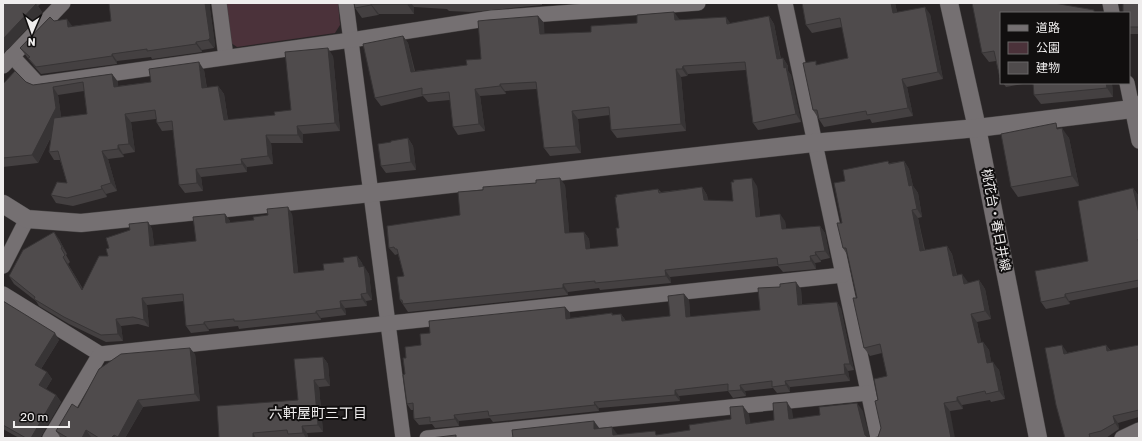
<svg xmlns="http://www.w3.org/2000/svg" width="1142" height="441" font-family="Rubik,'Noto Sans JP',sans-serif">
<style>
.green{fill:#4b323a}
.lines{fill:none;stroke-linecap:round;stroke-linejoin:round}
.minor-casing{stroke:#474444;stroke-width:16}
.tertiary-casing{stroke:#474444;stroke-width:19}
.minor{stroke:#757072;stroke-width:15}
.tertiary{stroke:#757072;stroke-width:18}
.wall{fill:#444041;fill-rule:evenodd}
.shaded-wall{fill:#373435}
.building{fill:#4f4b4c;stroke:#373435}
.labels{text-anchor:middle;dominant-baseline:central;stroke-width:4;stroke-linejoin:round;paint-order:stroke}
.street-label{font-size:13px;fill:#efeded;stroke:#110f0f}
.neighbourhood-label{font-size:14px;fill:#efeded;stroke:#110f0f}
</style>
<rect width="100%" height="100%" fill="#292526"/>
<!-- green -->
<path class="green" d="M225 3H338L340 25 335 33 237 47 231 43Z"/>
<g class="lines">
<defs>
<g id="minor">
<path d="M219 3 226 57"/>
<path d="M346 3 403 438"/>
<path d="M785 3 878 438"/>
<path d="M1110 3 1112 13"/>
<path d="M12 56 38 84 351 40 492 18 698 3"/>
<path d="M3 66 63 3"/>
<path d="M1127 83 1139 141"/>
<path d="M3 266 27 219"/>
<path d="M3 294 100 354"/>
<path d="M50 438 100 354 843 275"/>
<path d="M427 438 868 393"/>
<path d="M1122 438 1139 430"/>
</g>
<g id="tertiary">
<path d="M949 3 977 128 1038 438"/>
<path d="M3 204 27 219 81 223 371 193 813 143 977 128 1132 109 1139 105"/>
</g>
</defs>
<!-- minor casing -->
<use href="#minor" class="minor-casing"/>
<!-- tertiary casing -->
<use href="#tertiary" class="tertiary-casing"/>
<!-- minor -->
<use href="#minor" class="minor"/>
<!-- tertiary -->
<use href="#tertiary" class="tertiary"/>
</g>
<!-- wall -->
<g class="wall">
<path d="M3 3H42L38 6 42 12 3 54Z"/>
<path d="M109 3H210V9L215 45 214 48 202 50V52L152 59 151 57 117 61V64L41 74 34 66 20 48 54 21 73 26 111 21Z"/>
<path d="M354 3H542V5L471 12 449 11 447 9 414 7V14H379L378 15 362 18 355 8Z"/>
<path d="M802 3H895L897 12 930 14 943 79 907 87 913 116 872 123 870 119 824 127 813 110 818 65 848 58 842 27 812 33 806 25Z"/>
<path d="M1139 3V34H1129V13Z"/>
<path d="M1001 13V80L1000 78 996 61 989 62 982 53Z"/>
<path d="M538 16 544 23V34L591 32 680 20 731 23 769 16 774 24 781 59 783 58 788 66V71L791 75 801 122 758 130 753 123 746 70 688 74 687 76 681 77 686 131 617 138 611 130 610 115 578 119 581 153 550 156 544 148 537 89 505 91 506 94 480 96 485 131 458 135 453 127 450 100 428 102 423 96 381 106 375 98 403 36 408 43 415 71 467 65 481 59Z"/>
<path d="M333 56 340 131 303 134V143H271L273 164 247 167V172L201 177 203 191 185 193 179 185 173 130 162 131 157 123 156 119 131 122 135 152 123 154 124 157 108 159 117 191 106 194 107 197 73 206 56 203 51 195 67 183 60 160H54L49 152 51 137 38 163 3 167V84L26 82 33 85 112 74 118 82V86L151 82 204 70 207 88 218 86 224 94 228 120 275 115 291 110ZM84 91 87 114 61 117 58 95Z"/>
<path d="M1003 83H1028L1006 87Z"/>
<path d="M1112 83 1113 97 1041 104 1034 95Z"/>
<path d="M1060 128 1069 138 1079 186 1018 197 1011 187Z"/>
<path d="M408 138 413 146 416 170 386 173 381 166Z"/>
<path d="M904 161 909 169 913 186 918 193 922 217 918 218 925 250 947 246 952 254 957 275 968 283 979 280 985 289 991 319 977 322 981 342H983L989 350 991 362 999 370 1005 399 991 402 990 400 962 405 963 409 950 411 878 437 881 428 878 400 887 376 882 353 870 356 864 348 857 298 848 256 843 248 842 223 845 181 890 163Z"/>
<path d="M536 183 565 185 569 233 584 232 589 239 590 249 618 246 619 228 658 189 661 192 702 187 707 195 708 201H733L757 186 760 216 785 221 786 229 820 226 825 233 830 258 821 260V262L815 263 816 269 783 272 778 266 719 272 670 277 671 283 600 290 599 288 568 292V295L408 312 400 300 404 276 398 254 395 255 389 248 460 215 483 190Z"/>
<path d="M1133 188 1138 195 1139 199V287L1069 301 1070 304 1046 309 1041 302 1088 261Z"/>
<path d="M225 214 230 221V223L254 220 292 214 298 273 324 270 357 256 362 263 363 267 369 274 372 300 366 301 367 306 345 308 346 315 321 318V320L247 328 239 329 238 326 209 329V331L191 333 186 326 184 301 147 305 149 327 138 324 121 326 123 341 106 342 69 324 39 306 36 301 14 284 9 276 59 239 67 254 66 255 70 262 68 264 83 289 108 256 109 248 130 230 148 222 152 229 154 245 196 241Z"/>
<path d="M801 289 802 304 837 302 841 309 854 370 848 371 850 381 790 387V392L777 393 773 388 745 391 746 396 733 398 728 391 679 396 680 401 599 408V411L493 422 490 418 459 421V426L435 428 432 424 419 425 414 419 413 410H411L407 404 405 374 406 358 421 345 430 333 565 307 570 313V318L612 313 613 315 621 314 626 321 670 316 684 294 689 300 690 317 760 310Z"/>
<path d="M3 301 59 340 41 369 47 372 52 379 46 389 56 395 61 402 40 438H19L3 429Z"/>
<path d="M1106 345 1111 351 1139 345V417L1118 423 1119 429 1106 438H1065L1067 352V353Z"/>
<path d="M195 354 200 401 143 407 125 438H93L91 437V438H61L56 431 78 408Z"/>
<path d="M323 357 328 364 330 386 319 387 323 432 307 433 308 438H290V437L278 438H219L298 400Z"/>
</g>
<!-- shaded-wall -->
<g class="shaded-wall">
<path d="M205 3H210V9L215 45 214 48 208 40Z"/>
<path d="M407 3H411L414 7V14L407 4Z"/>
<path d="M891 3H895L899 21 893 13Z"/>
<path d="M36 4 42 12 3 54V39Z"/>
<path d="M371 4 379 14 378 15 371 5Z"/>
<path d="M925 7 930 14 943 79 938 72Z"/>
<path d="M674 12 680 20H675Z"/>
<path d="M538 16 544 23 545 42 540 34Z"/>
<path d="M769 16 774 24 782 67 777 59Z"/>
<path d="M726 17 731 24H727Z"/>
<path d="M67 19 73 27H68Z"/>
<path d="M403 36 408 43 416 79 411 72Z"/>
<path d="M196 42 202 50V52L196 44Z"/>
<path d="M328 48 333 56 340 131 335 123Z"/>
<path d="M112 54 117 61V64L112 56Z"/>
<path d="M783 58 788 66V71L791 75 801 122 796 114 784 68Z"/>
<path d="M199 62 204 70 208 97 202 88Z"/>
<path d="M683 66 688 74 687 76 682 69Z"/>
<path d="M676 69 681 77 686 131 681 124Z"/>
<path d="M112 74 118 82 119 95 114 87Z"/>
<path d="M902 79 907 87 913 116 908 108Z"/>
<path d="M1106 83H1112L1113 97 1107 88Z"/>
<path d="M500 84 505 91 506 94 500 86Z"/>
<path d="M218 86 224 94 229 128 224 120Z"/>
<path d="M53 87 58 95 61 116 38 163 32 155Z"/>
<path d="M475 89 480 96 485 131 479 124Z"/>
<path d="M572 111 578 119 581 153 576 146Z"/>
<path d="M125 114 131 122 135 152 129 144Z"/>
<path d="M297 126 303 134V143L298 135Z"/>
<path d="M1062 128 1069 138 1079 186 1072 176Z"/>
<path d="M266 135 271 143 273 164 268 156Z"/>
<path d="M408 138 413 146 416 170 411 162Z"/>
<path d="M118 145 123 154 124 157 118 149Z"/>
<path d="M102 151 108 159 117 191 111 183Z"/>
<path d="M241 159 247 167V172L242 164Z"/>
<path d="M904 161 909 169 913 186 918 193 922 217 917 209 909 186Z"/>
<path d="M196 169 201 177 203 191 197 183Z"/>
<path d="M560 178 565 185 570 240 565 233Z"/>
<path d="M752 178 757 186 761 224 756 217Z"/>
<path d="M101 186 106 194 107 197 102 189Z"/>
<path d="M702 187 707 195 709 208 704 200Z"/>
<path d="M1133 188 1138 195 1139 199V214Z"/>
<path d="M288 207 292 214 299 280 294 273Z"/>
<path d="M912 210 918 218 926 260 920 251Z"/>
<path d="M225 214 230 221 231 230 226 223Z"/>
<path d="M780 214 785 221 787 236 782 229Z"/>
<path d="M148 222 152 229 155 253 150 246Z"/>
<path d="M820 226 825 233 830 258 825 251Z"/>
<path d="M54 232 59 239 67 254 62 247Z"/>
<path d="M584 232 589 239 591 256 586 249Z"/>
<path d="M947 246 952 254 958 284 953 276Z"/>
<path d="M815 252 821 260V262L816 255Z"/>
<path d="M357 256 362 263 364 274 359 267Z"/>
<path d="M810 256 815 263 816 269 811 261Z"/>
<path d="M63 257 68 264 87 297 82 290Z"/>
<path d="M364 266 369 274 372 300 367 293Z"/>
<path d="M665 270 670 277 671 283 666 276Z"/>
<path d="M962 274 968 282 964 284Z"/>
<path d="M979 280 985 289 991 319 985 311Z"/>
<path d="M796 282 801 289 802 311 798 305Z"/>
<path d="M563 284 568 292V295L563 288Z"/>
<path d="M361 294 366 301 367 306 362 299Z"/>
<path d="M684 294 689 300 691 324 686 317Z"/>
<path d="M1065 294 1069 301 1070 304 1065 297Z"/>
<path d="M142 298 147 305 149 327 144 320Z"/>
<path d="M340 301 345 308 346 315 341 308Z"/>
<path d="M837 302 841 309 854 370 850 364Z"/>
<path d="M565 307 570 313 571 325 566 319Z"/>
<path d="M316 311 321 318V320L316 313Z"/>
<path d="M621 314 626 321H622Z"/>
<path d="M971 314 977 322 983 351 978 343Z"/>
<path d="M116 319 121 326 123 341 118 334Z"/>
<path d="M204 322 209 329V331L204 324Z"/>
<path d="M55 333 59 340 39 372 35 365Z"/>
<path d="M983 342 989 350 993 371 987 363Z"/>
<path d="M1062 345 1067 352 1069 360 1064 354Z"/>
<path d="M1106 345 1111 352 1107 351Z"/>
<path d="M190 348 195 354 200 401 195 394Z"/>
<path d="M323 357 328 364 330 386 325 379Z"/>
<path d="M993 362 999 370 1005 399 999 391Z"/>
<path d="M844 364 848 371 850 381 845 374Z"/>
<path d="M47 372 52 379 44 392 39 385Z"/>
<path d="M314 380 319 387 323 432 318 425Z"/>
<path d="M785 381 790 387V392L786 385Z"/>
<path d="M740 385 745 391 746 396 741 390Z"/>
<path d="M675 390 679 396 680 401 675 395Z"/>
<path d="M56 395 61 402 40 438H31Z"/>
<path d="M957 397 962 405 963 409 957 401Z"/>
<path d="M138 400 143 407 125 438H118V437Z"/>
<path d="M594 402 599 408V411L595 405Z"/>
<path d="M787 402 792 410 795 428 789 419Z"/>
<path d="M857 403 863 411 870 438 865 435Z"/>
<path d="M944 403 950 411 955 438H951Z"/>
<path d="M743 406 749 414 752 432 746 424Z"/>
<path d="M454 415 459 421V426L455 419Z"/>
<path d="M1113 416 1118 423 1119 429 1115 423Z"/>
<path d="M594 421 600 429H594Z"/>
<path d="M302 426 307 433 308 438H306L303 433Z"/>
<path d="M612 427 618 435H613Z"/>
<path d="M86 430 91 437V438H82Z"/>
<path d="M253 433 256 438H253Z"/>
<path d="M114 435 116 438H111Z"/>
</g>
<!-- building -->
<g class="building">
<path d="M3 3H35L36 4 3 39Z"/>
<path d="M109 3H205L210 38 208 40 196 42V44L147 51V49L112 54V56L36 67 28 58 30 57 20 48 50 17 54 21 67 19 68 27 111 21Z"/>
<path d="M354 3H407V4H371V5L355 8Z"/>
<path d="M802 3H891L893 13 925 7 938 72 902 79 908 108 867 115 866 111 819 119 817 110H813L803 63 816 61V65L848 58 840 18 806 25Z"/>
<path d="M972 3H1054L1094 10V13H1001V78H1000L994 51 982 53Z"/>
<path d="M1123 3H1139V27H1129V13H1123Z"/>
<path d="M674 12 675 20 726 17 727 24 769 16 777 59 783 58 784 68 786 67 796 114 753 123 745 62 683 66 682 69H676L681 124 611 130 609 107 572 111 576 146 544 148 536 82 500 84V86L475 89 479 124 453 127 449 92 422 95V88L375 98 363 44 403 36 411 72 467 65 466 60 481 59 478 21 488 20 538 16 540 34 591 32V26L637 23V15Z"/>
<path d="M328 48 335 123 297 126 298 135H266L268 156 241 159 242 164 196 169 197 183 179 185 172 121 157 123 155 110 125 114 129 144 118 145V149L102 151 111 183 101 186 102 189 67 198 51 195 57 182 67 183 58 151 49 152 54 118 87 114 83 82 53 87 56 108 32 155 3 158V84L15 71 26 82 33 85 112 74 114 87 151 82 149 69 199 62 202 88 218 86 224 120 275 115 274 112 291 110 285 52Z"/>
<path d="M1033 83H1106L1107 88 1034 95Z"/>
<path d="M1056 123 1057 129 1062 128 1072 176 1011 187 1001 134Z"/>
<path d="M408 138 411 162 381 166 378 144 391 142V141Z"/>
<path d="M888 161 889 164 904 161 909 186 912 185 917 209 912 210 920 251 947 246 953 276 962 274 964 284 979 280 985 311 971 314 978 343 983 342 987 363 993 362 999 391 986 394 985 391 957 397V401L944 403 951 438H872L878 437 881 428 875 401 878 400 874 379 887 376 880 344 864 348 853 298H857L846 248H843L837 223H842L834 183 845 181 843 170Z"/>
<path d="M560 178 565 233 584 232 586 249 618 246 616 228H619L615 197H617L616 195 658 189 659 193 702 187 704 200 733 201 731 182H734L733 180 752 178 756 217 780 214 782 229 820 226 825 251 815 252 816 255 810 256 811 261 778 265 777 258 713 265 665 270 666 276 595 283V281L563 284V288L403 304 402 300H400L397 277 404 276 397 249H395L394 247 389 248 387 226 460 215 458 192 483 190V187L536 183V180Z"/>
<path d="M1133 188 1139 214V239H1138L1139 245V280L1065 294V297L1041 302 1035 271 1088 261 1078 201Z"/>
<path d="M288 207 294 273 324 270 323 264 344 262 343 258 357 256 359 267 364 266 367 293 361 294 362 299 340 301 341 308 316 311V313L242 321H234V319L204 322V324L186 326 183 294 142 298 144 320 133 317 116 319 118 334 101 335 64 317 34 299 35 297 9 276 23 250 54 232 62 247 61 248 65 255 63 257 82 290 99 256H108L106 249 109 248 106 238 130 230 129 224 148 222 150 246 196 241 193 217 225 214 226 223 254 220 253 217 268 215 267 209Z"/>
<path d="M796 282 798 305 837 302 850 364H844L845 374 785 381 786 385 772 387V381L740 385 741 390 728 391V384L675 390V395L594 402 595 405 489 416 488 411 454 415 455 419 430 422V417L414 419 413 403 407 404 403 375 405 374 403 358H406L405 347 421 345 420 334 430 333 429 321 565 307 566 319 612 313V315L621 314 622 321 670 316 668 296 684 294 686 317 760 310 758 288 780 287V284Z"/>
<path d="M3 301 55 333 35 365 47 372 39 385 56 395 31 438H26L3 425Z"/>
<path d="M1062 345 1064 354 1106 345 1107 351 1139 345V410L1113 416 1115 423 1101 431 1089 434 1090 437 1086 438H1065L1056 405 1045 348Z"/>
<path d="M190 348 195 394 138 400 118 437 114 435 111 438H99L86 430 82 438H68L56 431 72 404 78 408 99 369 121 354Z"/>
<path d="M323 357 325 379 314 380 318 425 302 426 303 433 288 434 287 430 253 433V438H219L217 406 298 400 294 359Z"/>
<path d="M787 402 789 419 820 415 819 407 857 403 865 435 869 438H513L512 430 594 421V429L612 427 613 435 655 431 656 435 690 430 689 425 731 419 730 407 743 406 746 424 774 420 773 403Z"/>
<path d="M456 435V438H431Z"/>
</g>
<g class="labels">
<!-- street labels -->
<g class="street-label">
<text transform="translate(996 220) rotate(79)">桃花台・春日井線</text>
</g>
<!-- neighbourhood labels -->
<g class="neighbourhood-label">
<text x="318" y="413">六軒屋町三丁目</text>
</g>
</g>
<!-- border -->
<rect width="1142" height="441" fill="none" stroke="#efeded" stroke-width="8"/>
<!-- legend -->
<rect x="1000" y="12" width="130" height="72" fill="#110f0f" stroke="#6a6868"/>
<rect x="1008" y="25" width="20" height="6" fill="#757072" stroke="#6a6868"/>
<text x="1036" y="32" font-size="12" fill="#efeded">道路</text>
<rect x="1008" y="42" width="20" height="12" fill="#4b323a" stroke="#6a6868"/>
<text x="1036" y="52" font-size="12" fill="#efeded">公園</text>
<rect x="1008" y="62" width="20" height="12" fill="#4f4b4c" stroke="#6a6868"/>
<text x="1036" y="72" font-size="12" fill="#efeded">建物</text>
<!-- north arrow -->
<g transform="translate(32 32) rotate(182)" stroke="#110f0f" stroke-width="3" paint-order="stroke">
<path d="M0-3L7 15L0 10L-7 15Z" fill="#efeded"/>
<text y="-6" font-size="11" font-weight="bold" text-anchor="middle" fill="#efeded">N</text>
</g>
<!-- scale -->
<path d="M14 421v6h55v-6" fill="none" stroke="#efeded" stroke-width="2"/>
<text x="20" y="421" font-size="12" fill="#efeded" stroke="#110f0f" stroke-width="3" paint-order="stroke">20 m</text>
</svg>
